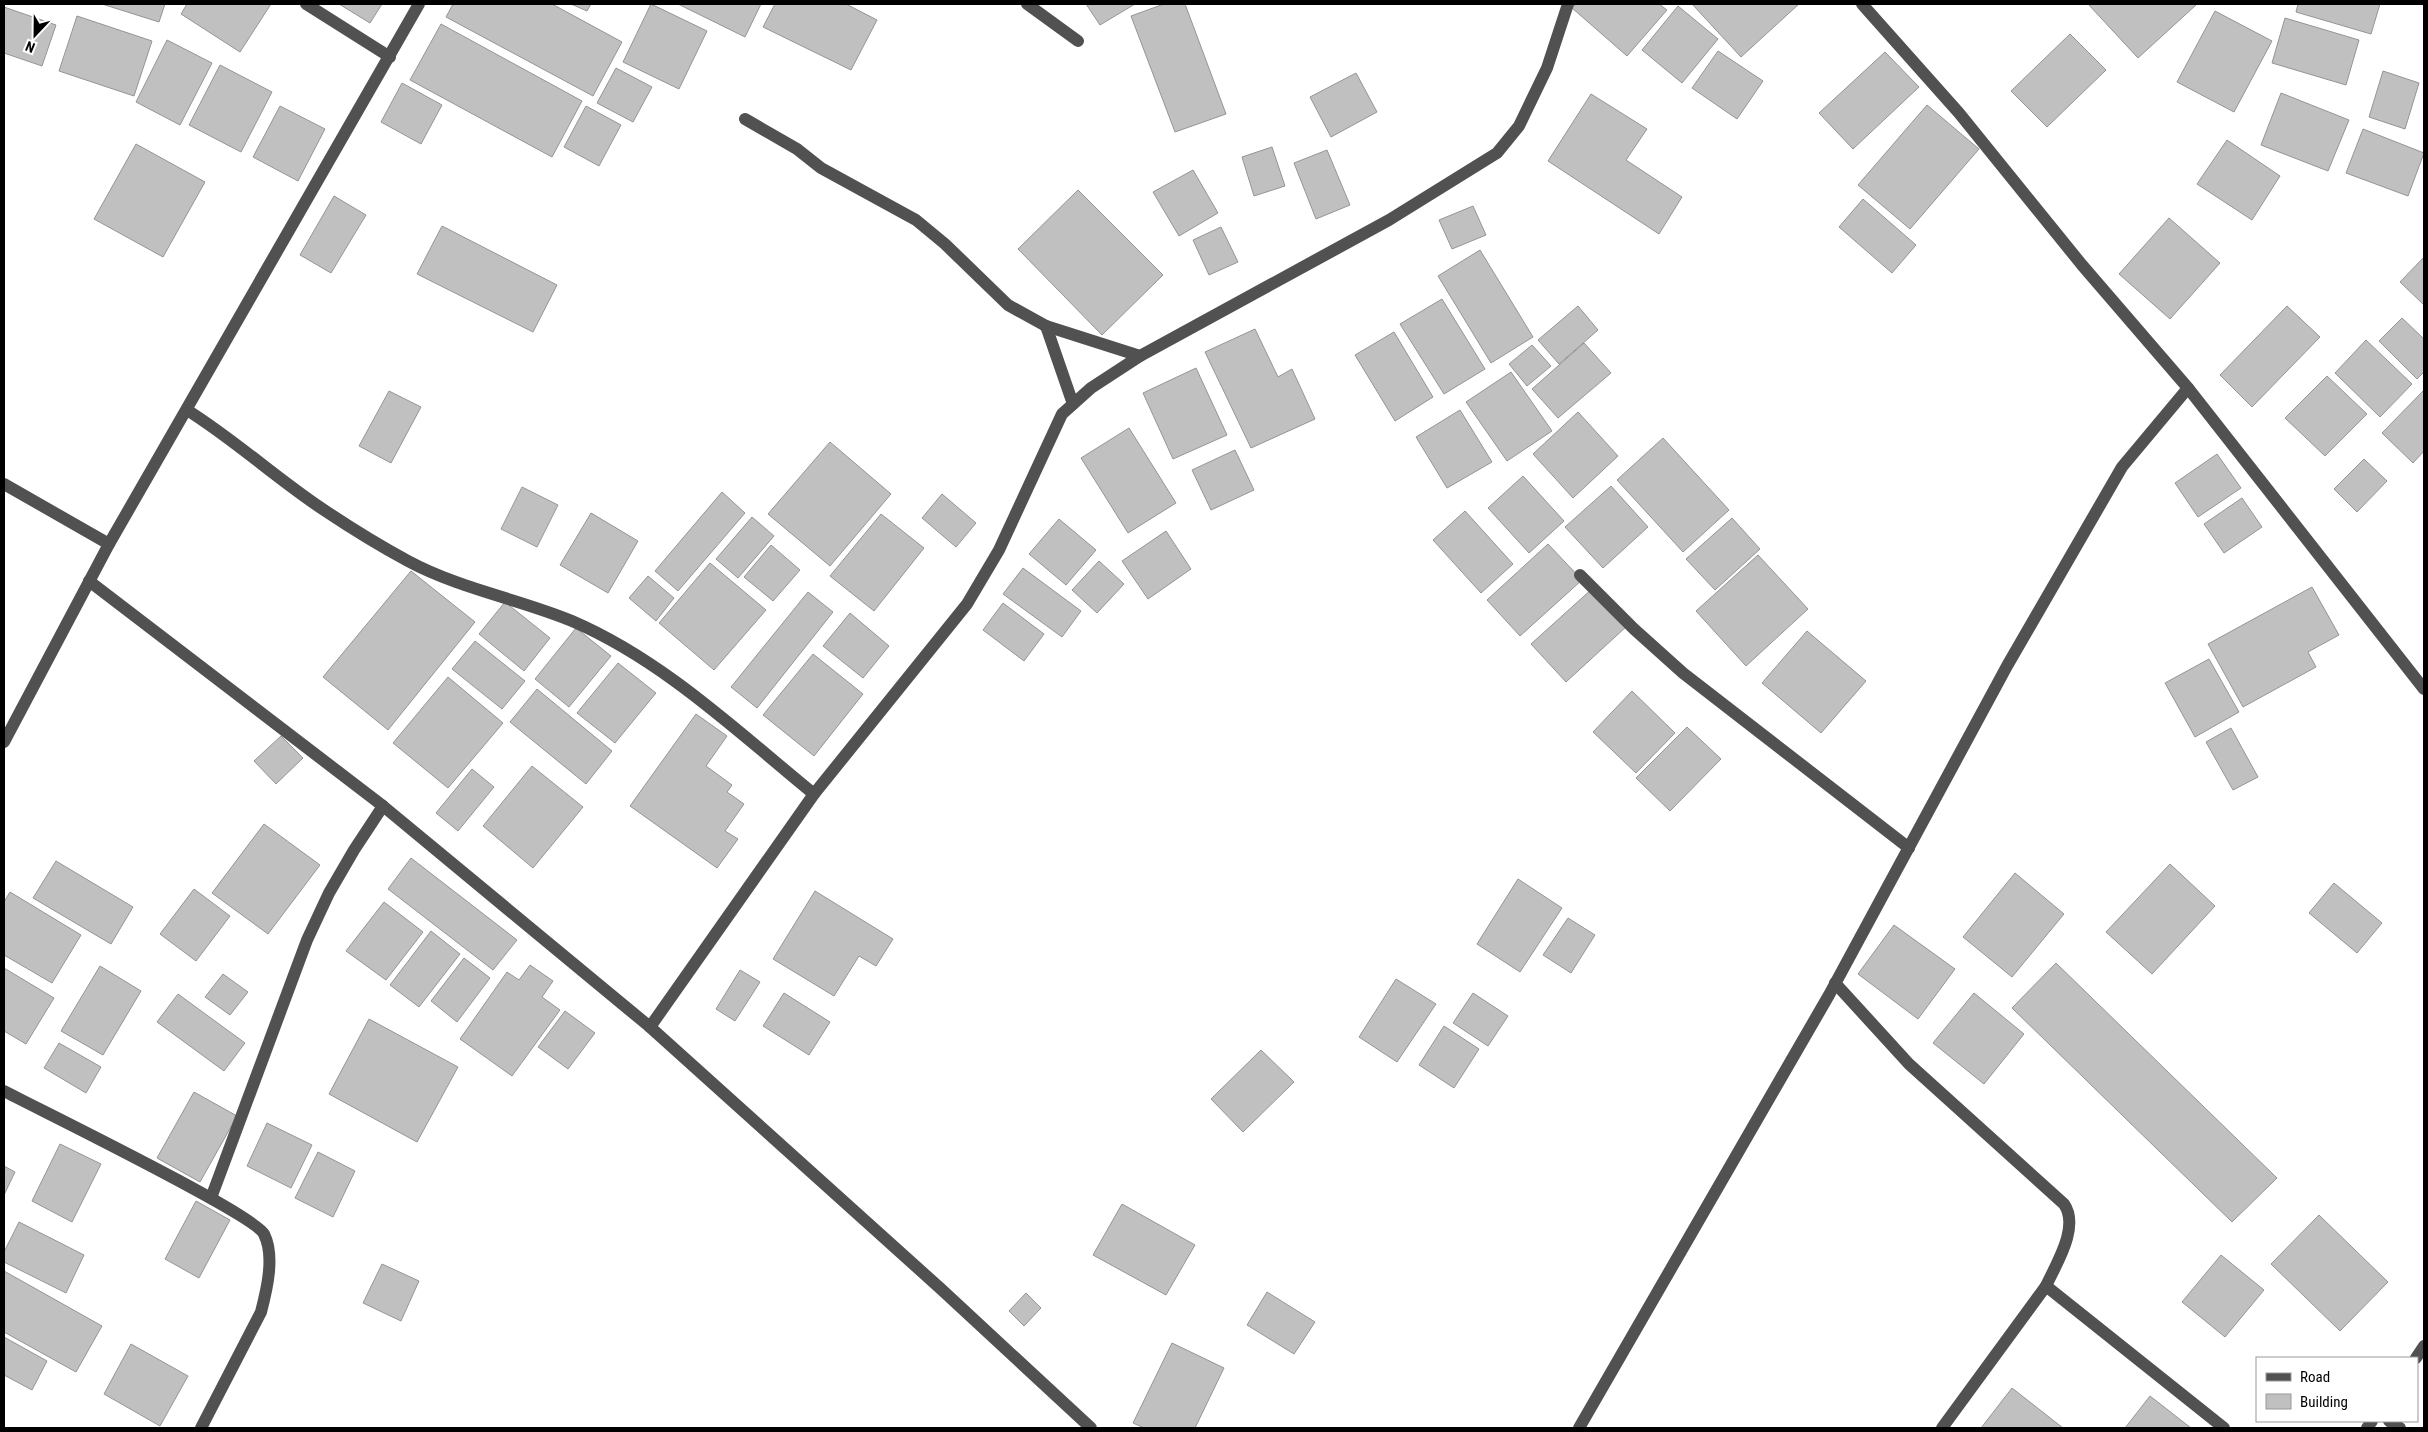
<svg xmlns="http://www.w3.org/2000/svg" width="2428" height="1432" font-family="'Roboto Condensed',sans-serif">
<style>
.building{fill:#c0c0c0;stroke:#959595}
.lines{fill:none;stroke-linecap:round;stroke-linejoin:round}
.minor{stroke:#515151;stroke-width:12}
</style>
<rect width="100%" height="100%" fill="#fff"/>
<!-- building -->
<g class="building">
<path d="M102 4H165L159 22Z"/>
<path d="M187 4H271L240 52 181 14Z"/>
<path d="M339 4H382L370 23Z"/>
<path d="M453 4H552L622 42 593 96 446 17Z"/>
<path d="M571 4H591L587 11Z"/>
<path d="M651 4 707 31 679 89 623 62Z"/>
<path d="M678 4H761L745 37Z"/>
<path d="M775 4H846L877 20 851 70 763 27Z"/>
<path d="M1086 4H1135L1100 25Z"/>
<path d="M1164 4H1185L1226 114 1175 132 1131 16Z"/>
<path d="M1576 4H1659L1667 10 1627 56 1572 8Z"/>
<path d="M1692 4H1799L1741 57Z"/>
<path d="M2088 4H2195L2196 5 2138 58Z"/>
<path d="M2298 4H2380L2371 34 2296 12Z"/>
<path d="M1678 6 1718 39 1682 83 1642 50Z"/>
<path d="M4 7 56 25 42 66 4 53Z"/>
<path d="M2215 11 2272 41 2234 112 2177 82Z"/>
<path d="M77 16 152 41 134 96 59 71Z"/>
<path d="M2285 18 2359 40 2346 85 2272 63Z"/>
<path d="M441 24 582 101 552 157 410 80Z"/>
<path d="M2070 34 2106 70 2047 127 2011 91Z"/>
<path d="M167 40 212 63 180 125 136 102Z"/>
<path d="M1718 51 1763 81 1737 119 1692 88Z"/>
<path d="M1885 52 1919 87 1853 149 1819 113Z"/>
<path d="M220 65 272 92 241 152 189 125Z"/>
<path d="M616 68 652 87 633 122 597 103Z"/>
<path d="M2383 71 2419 83 2405 129 2369 117Z"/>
<path d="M1356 73 1377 112 1331 137 1310 97Z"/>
<path d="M402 83 442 105 421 144 381 122Z"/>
<path d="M2281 93 2349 120 2328 171 2261 145Z"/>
<path d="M1591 94 1647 129 1626 160 1682 197 1659 234 1548 161Z"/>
<path d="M1927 105 1979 149 1910 229 1858 185Z"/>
<path d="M280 106 325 129 298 181 253 157Z"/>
<path d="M586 106 621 125 599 166 564 147Z"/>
<path d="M2363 129 2424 153 2408 196 2346 173Z"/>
<path d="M2227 140 2280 176 2252 220 2197 184Z"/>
<path d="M136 144 205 182 163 257 94 219Z"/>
<path d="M1272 147 1285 186 1254 196 1242 157Z"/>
<path d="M1327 150 1350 205 1316 219 1294 163Z"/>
<path d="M1193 170 1218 213 1179 236 1153 192Z"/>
<path d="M1078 190 1163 275 1102 335 1018 249Z"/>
<path d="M334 196 366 215 331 273 300 255Z"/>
<path d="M1863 199 1916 245 1892 273 1839 227Z"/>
<path d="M1473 206 1486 235 1452 249 1439 220Z"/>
<path d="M2169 218 2220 263 2170 319 2119 274Z"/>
<path d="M442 226 557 285 533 332 417 274Z"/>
<path d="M1221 227 1238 262 1209 275 1193 240Z"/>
<path d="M1480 250 1533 337 1491 363 1438 276Z"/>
<path d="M2424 257V305L2400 282Z"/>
<path d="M1442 299 1485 369 1444 394 1400 324Z"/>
<path d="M1578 306 1598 330 1559 364 1538 340Z"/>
<path d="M2287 306 2320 337 2252 407 2220 375Z"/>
<path d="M2402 318 2424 339V372L2417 379 2379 341Z"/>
<path d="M1255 329 1278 377 1292 369 1315 419 1251 448 1205 352Z"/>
<path d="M1394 332 1433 397 1395 421 1355 355Z"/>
<path d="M2366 340 2412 384 2380 417 2335 373Z"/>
<path d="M1584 343 1611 373 1558 418 1532 389Z"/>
<path d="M1532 345 1551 366 1527 386 1509 364Z"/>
<path d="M1196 368 1227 435 1173 459 1143 393Z"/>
<path d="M1511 372 1552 431 1507 461 1466 402Z"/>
<path d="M2327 376 2367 414 2325 456 2285 418Z"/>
<path d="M2424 390V451L2413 463 2382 433Z"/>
<path d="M389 391 421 407 391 463 359 446Z"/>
<path d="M1460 410 1492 462 1447 488 1416 437Z"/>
<path d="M1578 412 1618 456 1573 498 1533 454Z"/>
<path d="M1129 428 1176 503 1128 533 1081 458Z"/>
<path d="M1663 438 1729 510 1683 552 1617 480Z"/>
<path d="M830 442 891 494 830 566 768 514Z"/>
<path d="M1235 450 1254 490 1211 510 1192 470Z"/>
<path d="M2217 454 2241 488 2198 517 2175 483Z"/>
<path d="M2364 459 2387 481 2357 512 2334 489Z"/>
<path d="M1523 476 1564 521 1529 553 1488 508Z"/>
<path d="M1611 486 1648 527 1603 568 1565 527Z"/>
<path d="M522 487 558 505 537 547 501 529Z"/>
<path d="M722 492 745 513 678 591 655 571Z"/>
<path d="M942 494 976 523 956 547 922 518Z"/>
<path d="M2242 498 2262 527 2224 553 2204 524Z"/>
<path d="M1465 511 1513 564 1481 593 1433 540Z"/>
<path d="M591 513 638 541 608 593 560 565Z"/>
<path d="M881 514 924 548 874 611 830 576Z"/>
<path d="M752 517 774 536 738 578 716 559Z"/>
<path d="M1732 518 1760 549 1715 590 1686 559Z"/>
<path d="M1059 519 1096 550 1066 585 1029 554Z"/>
<path d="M1166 531 1191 569 1148 599 1122 561Z"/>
<path d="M1548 544 1582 580 1520 636 1487 600Z"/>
<path d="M771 545 800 570 773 601 744 577Z"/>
<path d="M1758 555 1808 609 1746 666 1696 611Z"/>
<path d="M1099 561 1124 584 1097 613 1072 590Z"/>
<path d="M710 563 766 610 714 670 659 623Z"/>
<path d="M1023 568 1081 611 1062 637 1003 594Z"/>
<path d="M411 571 475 622 388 730 323 677Z"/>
<path d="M648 576 674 598 656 621 629 598Z"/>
<path d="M2312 587 2339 635 2308 652 2316 667 2243 707 2208 644Z"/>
<path d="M1593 588 1627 626 1566 682 1531 644Z"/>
<path d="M808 592 833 612 757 708 731 687Z"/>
<path d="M505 602 550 638 524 671 479 634Z"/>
<path d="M1003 603 1044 634 1024 661 983 630Z"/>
<path d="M850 613 889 646 863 678 823 646Z"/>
<path d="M576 628 611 656 569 707 535 679Z"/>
<path d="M1807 631 1866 681 1821 733 1762 683Z"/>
<path d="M475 641 525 681 502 709 452 669Z"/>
<path d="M813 654 863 694 814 756 763 715Z"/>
<path d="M2209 659 2239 712 2195 737 2165 683Z"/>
<path d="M618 663 656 693 615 743 577 713Z"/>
<path d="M448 677 503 723 448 788 393 743Z"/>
<path d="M537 689 612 751 586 784 510 722Z"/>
<path d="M1632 691 1675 733 1636 773 1593 732Z"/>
<path d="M696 714 727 736 706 766 732 785 727 792 744 804 725 831 738 839 717 868 630 806Z"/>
<path d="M1687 727 1721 759 1670 811 1636 778Z"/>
<path d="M2231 728 2258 777 2233 790 2206 742Z"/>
<path d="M281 736 303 758 276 784 254 761Z"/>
<path d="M532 766 583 807 533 868 483 826Z"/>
<path d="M472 769 494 787 458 831 436 813Z"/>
<path d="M264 824 320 865 268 934 212 893Z"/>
<path d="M411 858 517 940 493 970 388 889Z"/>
<path d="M56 861 133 907 111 944 33 898Z"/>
<path d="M2170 864 2215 906 2152 974 2106 932Z"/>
<path d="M2015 873 2064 914 2012 977 1963 937Z"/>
<path d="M1518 879 1562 908 1520 972 1477 944Z"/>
<path d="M2334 883 2382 923 2357 953 2309 913Z"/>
<path d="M194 889 230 916 196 961 160 934Z"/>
<path d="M815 891 893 939 876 966 859 956 834 996 773 959Z"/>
<path d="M10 892 81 935 52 983 4 955V902Z"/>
<path d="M384 902 423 932 386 980 346 951Z"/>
<path d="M1568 918 1595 935 1571 973 1543 955Z"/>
<path d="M1894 925 1955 969 1918 1019 1858 974Z"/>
<path d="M431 931 460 954 419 1007 390 985Z"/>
<path d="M464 958 490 978 457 1022 431 1001Z"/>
<path d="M2056 963 2277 1178 2232 1222 2012 1008Z"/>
<path d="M530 965 553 981 542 997 560 1010 512 1076 460 1039 507 972 519 980Z"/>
<path d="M100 966 141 991 103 1055 61 1031Z"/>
<path d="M4 968 54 998 26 1044 4 1031Z"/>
<path d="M740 970 760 982 735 1021 716 1009Z"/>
<path d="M223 974 248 992 230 1015 205 997Z"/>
<path d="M1396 979 1436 1004 1397 1062 1359 1037Z"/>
<path d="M784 993 830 1022 809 1055 763 1026Z"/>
<path d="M1473 993 1508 1016 1488 1046 1453 1023Z"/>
<path d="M1974 993 2024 1034 1984 1084 1933 1043Z"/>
<path d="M178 994 245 1043 224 1071 157 1022Z"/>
<path d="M565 1011 595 1033 568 1069 538 1047Z"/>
<path d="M369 1019 458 1067 417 1142 329 1094Z"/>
<path d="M1444 1026 1479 1049 1454 1088 1419 1065Z"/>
<path d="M59 1043 101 1067 86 1093 44 1068Z"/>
<path d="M1261 1050 1294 1082 1243 1132 1211 1099Z"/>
<path d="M194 1092 237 1116 200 1182 157 1158Z"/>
<path d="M267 1123 312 1145 291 1188 247 1166Z"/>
<path d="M60 1144 101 1164 72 1222 32 1201Z"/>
<path d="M318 1152 355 1171 333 1217 295 1198Z"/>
<path d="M4 1166 15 1172 4 1195Z"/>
<path d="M196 1201 230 1220 199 1278 165 1259Z"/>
<path d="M1122 1204 1195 1245 1166 1295 1093 1255Z"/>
<path d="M2319 1215 2388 1282 2340 1331 2271 1264Z"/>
<path d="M19 1222 84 1255 66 1293 4 1262V1252Z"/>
<path d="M2221 1255 2264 1290 2225 1337 2182 1302Z"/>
<path d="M382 1264 419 1281 401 1321 363 1303Z"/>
<path d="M4 1271 102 1326 76 1372 4 1332Z"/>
<path d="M1267 1292 1315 1322 1294 1354 1247 1325Z"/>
<path d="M1026 1293 1041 1308 1024 1326 1009 1311Z"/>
<path d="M4 1337 47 1361 32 1390 4 1375Z"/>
<path d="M1172 1343 1224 1368 1195 1428H1144L1133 1423Z"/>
<path d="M131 1344 188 1376 160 1426 104 1394Z"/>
<path d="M2012 1388 2063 1428H1981Z"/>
<path d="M2150 1396 2191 1428H2125Z"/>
</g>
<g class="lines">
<!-- minor -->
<g class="minor">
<path d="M306 4 390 57"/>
<path d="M1027 4 1078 41"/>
<path d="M1862 4 1959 113 2082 265 2188 388 2424 689"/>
<path d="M745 119 797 149 821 168 916 220 945 244 1008 305 1046 326 1140 356"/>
<path d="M1046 326 1073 404"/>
<path d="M187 410C235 440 277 479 324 510 351 528 380 546 408 561 460 589 519 599 572 621 663 660 738 732 814 794"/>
<path d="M4 484 109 544"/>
<path d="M1580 575 1634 629 1683 673 1909 848"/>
<path d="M89 581 383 806 650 1027 814 794 967 604 999 550 1062 414 1091 388 1140 356 1389 220 1497 153 1519 126 1547 68 1568 4"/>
<path d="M4 742 109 544 419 4"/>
<path d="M1835 983 1909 1064 2064 1204C2080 1227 2056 1264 2046 1286"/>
<path d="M650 1027 941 1289 1091 1428"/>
<path d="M4 1091C38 1109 254 1214 264 1234 275 1256 267 1289 261 1312L201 1428"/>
<path d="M211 1198 307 940 329 893 354 850 383 806"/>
<path d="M2416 1358 2424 1346"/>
<path d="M2389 1421 2400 1428"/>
<path d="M1579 1428 1829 995 2007 666 2122 467 2188 388"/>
<path d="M1942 1428 2046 1286 2224 1428"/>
<path d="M2367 1428 2372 1421"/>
</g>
</g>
<!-- border -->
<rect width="2428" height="1432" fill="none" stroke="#000000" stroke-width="10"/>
<!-- legend -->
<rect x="2256" y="1357" width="162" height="65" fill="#ffffff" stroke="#999999"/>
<rect x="2266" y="1373" width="25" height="8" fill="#515151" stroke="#999999"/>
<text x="2300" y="1382" font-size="15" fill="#000000">Road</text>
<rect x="2266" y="1394" width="25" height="15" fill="#c0c0c0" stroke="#999999"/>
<text x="2300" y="1407" font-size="15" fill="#000000">Building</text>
<!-- north arrow -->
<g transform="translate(35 35) rotate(202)" stroke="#ffffff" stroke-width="4" paint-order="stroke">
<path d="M0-4L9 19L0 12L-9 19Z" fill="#000000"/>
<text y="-8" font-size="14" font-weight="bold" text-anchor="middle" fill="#000000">N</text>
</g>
</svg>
